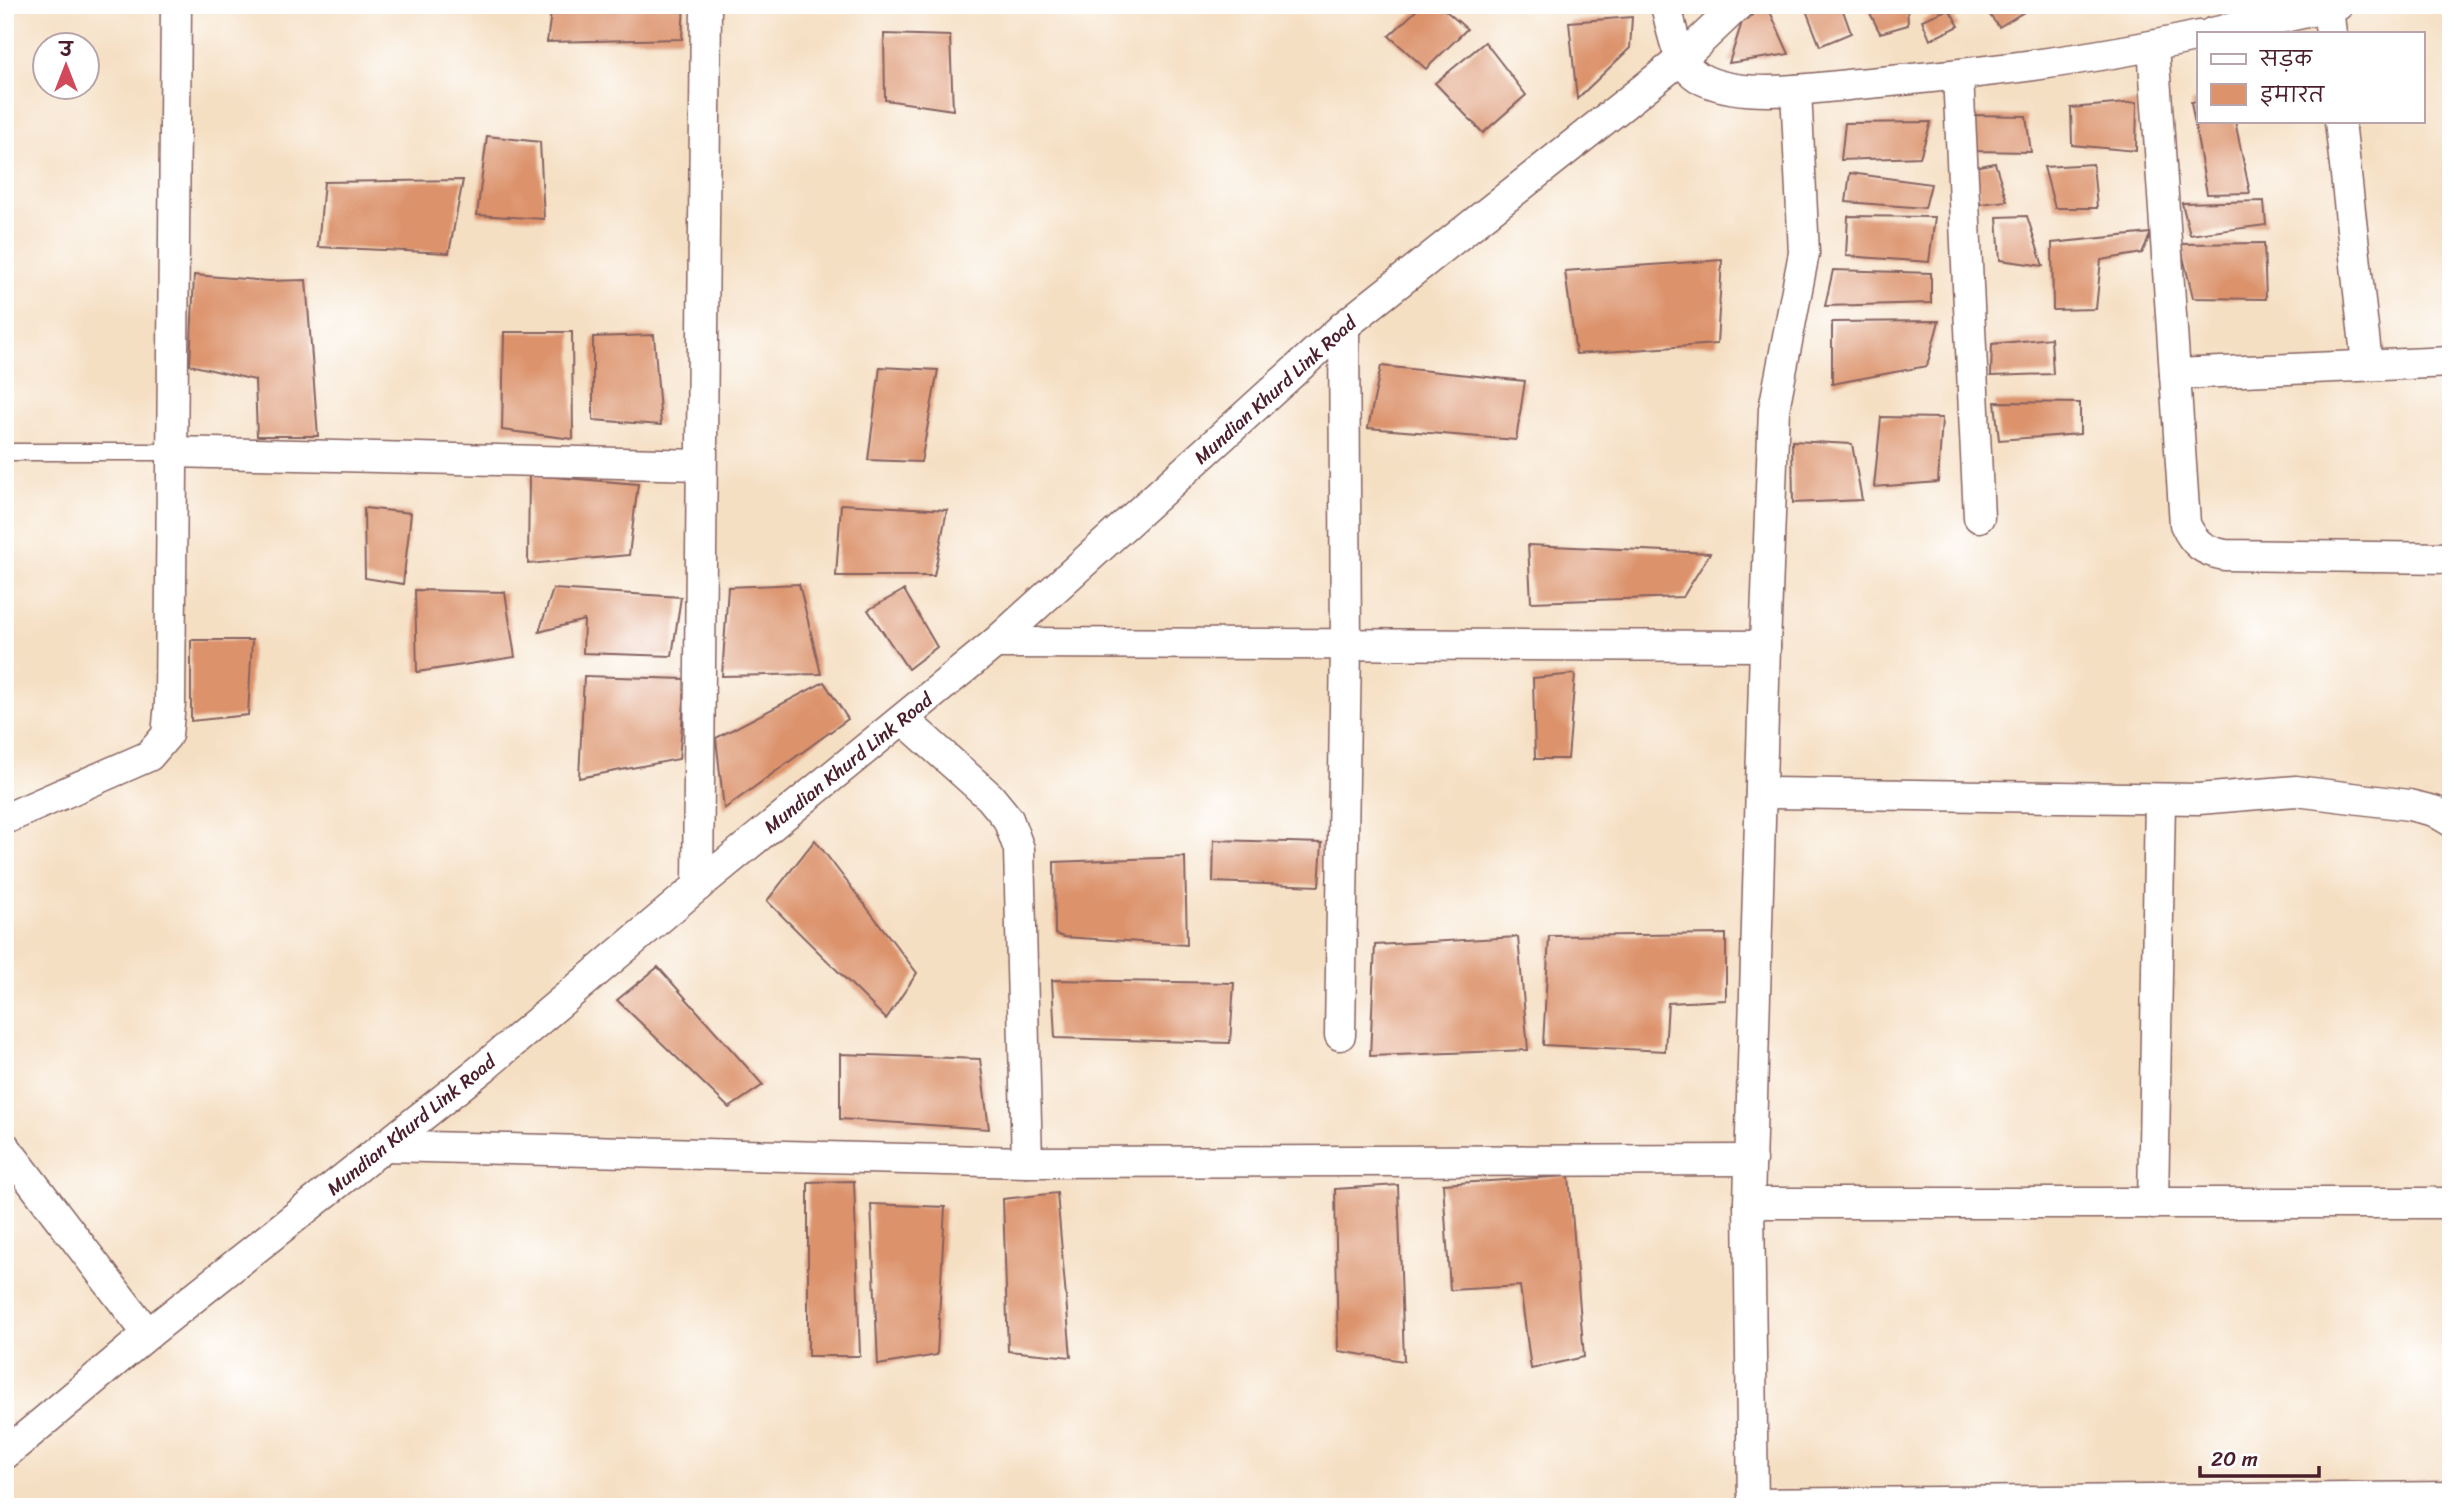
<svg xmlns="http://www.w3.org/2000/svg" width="2456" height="1512" font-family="Sriracha,'Playpen Sans Deva',sans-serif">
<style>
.building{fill:#dc936c}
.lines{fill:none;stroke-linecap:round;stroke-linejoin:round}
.service-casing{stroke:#866260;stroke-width:19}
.minor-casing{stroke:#866260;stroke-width:33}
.service{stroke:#fff;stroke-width:16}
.minor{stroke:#fff;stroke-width:30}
.labels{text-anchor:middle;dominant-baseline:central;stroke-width:7;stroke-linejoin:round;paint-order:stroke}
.street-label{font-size:19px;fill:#4a1f2b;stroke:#fff}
</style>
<rect width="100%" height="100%" fill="#fff"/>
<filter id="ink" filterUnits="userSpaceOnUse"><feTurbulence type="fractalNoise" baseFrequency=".0143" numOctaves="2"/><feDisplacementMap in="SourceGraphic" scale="14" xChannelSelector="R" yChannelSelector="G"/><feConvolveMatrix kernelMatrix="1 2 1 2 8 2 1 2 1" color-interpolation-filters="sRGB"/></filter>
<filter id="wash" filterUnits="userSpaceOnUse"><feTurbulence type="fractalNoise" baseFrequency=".00686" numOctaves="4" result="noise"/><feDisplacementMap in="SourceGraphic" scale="28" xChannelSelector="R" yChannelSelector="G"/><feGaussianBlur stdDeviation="1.57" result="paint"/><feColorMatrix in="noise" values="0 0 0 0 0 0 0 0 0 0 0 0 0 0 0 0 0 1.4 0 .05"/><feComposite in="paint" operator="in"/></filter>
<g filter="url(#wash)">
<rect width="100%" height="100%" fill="#f5dfc3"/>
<g id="blocks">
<!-- building -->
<g class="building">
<path d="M552 5H684L682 39 547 42Z"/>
<path d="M1422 5H1439L1467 29 1426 69 1389 36Z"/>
<path d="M1767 5 1789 54 1729 63 1742 22Z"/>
<path d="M1804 5H1841L1851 33 1820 46Z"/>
<path d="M1866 5H1907L1908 25 1880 33Z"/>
<path d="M1982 5H2031L2032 7 1999 27Z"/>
<path d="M1949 9 1959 26 1930 40 1922 20Z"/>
<path d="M1632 17 1630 48 1577 99 1569 22Z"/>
<path d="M884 34 950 36 953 110 885 100Z"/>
<path d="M1485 42 1526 95 1483 133 1435 83Z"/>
<path d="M2199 101V121H2235L2250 193 2207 194 2191 102Z"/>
<path d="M2137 102 2136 151 2072 145 2071 108Z"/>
<path d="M1974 115 2026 116 2031 152 1975 151Z"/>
<path d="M1931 122 1920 157 1841 160 1845 123Z"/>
<path d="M487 136 540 142 544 219 477 215Z"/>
<path d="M1995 163 2007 201 1980 204 1975 167Z"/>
<path d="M2093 164 2097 208H2055L2044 167Z"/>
<path d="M1850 173 1931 184 1925 208 1846 202Z"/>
<path d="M463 180 449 253 318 247 324 182Z"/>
<path d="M2264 201 2266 225 2190 235 2182 203Z"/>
<path d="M1848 216 1935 217 1929 262 1846 256Z"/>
<path d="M2027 216 2043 266 2000 260 1997 217Z"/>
<path d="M2151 233 2142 253 2101 260 2096 309 2053 310 2052 243Z"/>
<path d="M2264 243 2266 299 2193 298 2180 244Z"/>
<path d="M1722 260 1717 344 1576 354 1565 271Z"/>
<path d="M1833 270 1931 273V303L1825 306Z"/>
<path d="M194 275 269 281 306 280 318 436H257L255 380 190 365Z"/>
<path d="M1939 321 1927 366 1832 384V322Z"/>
<path d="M504 332H572L573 439 502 430Z"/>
<path d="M654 335 661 425 593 420V337Z"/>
<path d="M2051 338 2053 374 1991 376 1992 344Z"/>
<path d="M1381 366 1525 381 1516 440 1368 428Z"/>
<path d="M880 367 938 370 921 462 868 460Z"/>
<path d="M1995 402 2080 403V434L1999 440Z"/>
<path d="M1881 417 1942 418 1938 482 1874 487Z"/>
<path d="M1792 441 1852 444 1862 500 1793 503Z"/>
<path d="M529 475 638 484 629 555 528 564Z"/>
<path d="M841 504 947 510 934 576H836Z"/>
<path d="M364 508 411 513 403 584 365 578Z"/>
<path d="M1528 545 1710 553 1683 597 1531 602Z"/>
<path d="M799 584 821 674 722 676 728 587Z"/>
<path d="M553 589 681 597 672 656 583 653 584 620 539 632Z"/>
<path d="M415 590 505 592 515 657 417 672Z"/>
<path d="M904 590 937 647 908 669 868 610Z"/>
<path d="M191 640H252L248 715 191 721Z"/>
<path d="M1575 674 1568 759H1535L1533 678Z"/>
<path d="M584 676 686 679 679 759 579 778Z"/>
<path d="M824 682 848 719 724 809 716 738Z"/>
<path d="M815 840 917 973 886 1019 767 901Z"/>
<path d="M1214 840 1322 843 1319 886 1213 882Z"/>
<path d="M1185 857 1187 945 1064 937 1055 934 1054 862Z"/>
<path d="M1726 934V1000L1668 1003 1665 1051 1543 1045 1549 936Z"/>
<path d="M1518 937 1528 1050 1370 1056 1375 945Z"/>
<path d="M658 967 763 1085 729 1108 617 1000Z"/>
<path d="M1052 980 1234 983 1230 1043 1055 1038Z"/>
<path d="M840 1054 980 1059 989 1129 840 1119Z"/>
<path d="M1569 1176 1584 1357 1531 1369 1520 1286 1450 1290 1443 1184Z"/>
<path d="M854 1181 860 1356H808V1182Z"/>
<path d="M1398 1185 1404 1361 1338 1351 1335 1189Z"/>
<path d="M1057 1193 1071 1357 1008 1351 1003 1199Z"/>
<path d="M871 1204 945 1207 937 1355 878 1365Z"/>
</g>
</g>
</g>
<g filter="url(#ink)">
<use href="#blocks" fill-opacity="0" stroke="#866260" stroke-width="2"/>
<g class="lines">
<defs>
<path id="service" d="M5 452H172"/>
<g id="minor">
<path d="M1666 5C1673 33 1676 69 1706 81 1747 99 1814 88 1858 84 1972 74 2087 61 2199 36"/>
<path d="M2328 8 2331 33"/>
<path d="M2212 33 2338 5"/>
<path d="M2153 46 2185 524C2194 544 2204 551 2225 555L2451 558"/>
<path d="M1958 75 1979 517"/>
<path d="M2340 121 2367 364"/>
<path d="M2175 374 2451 362"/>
<path d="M172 452 701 465"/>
<path d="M995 643 1765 646 1749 1203 1753 1507"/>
<path d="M1765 646 1774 409 1804 253 1796 90"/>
<path d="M903 719 990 797 1008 819 1019 849 1027 1162"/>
<path d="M1761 793 2199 799 2296 791 2409 805 2434 811 2451 821"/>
<path d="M5 819 149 756 167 735 170 703 176 5"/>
<path d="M698 886 706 5"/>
<path d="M1340 1035 1346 645 1344 326"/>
<path d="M385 1146 1027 1162 1751 1160"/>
<path d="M5 1147 148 1334"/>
<path d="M1749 1203H2451"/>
<path d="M2153 1204 2160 799"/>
<path d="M5 1454 148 1334 484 1067 698 886 995 643 1344 326 1680 60 1738 5"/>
<path d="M1753 1504 2451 1497"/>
</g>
</defs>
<!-- service casing -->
<use href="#service" class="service-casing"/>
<!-- minor casing -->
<use href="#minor" class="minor-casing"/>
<!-- service -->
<use href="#service" class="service"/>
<!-- minor -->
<use href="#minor" class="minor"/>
</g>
</g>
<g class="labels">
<!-- street labels -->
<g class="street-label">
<text transform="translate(1275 390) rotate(-42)">Mundian Khurd Link Road</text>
<text transform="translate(848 763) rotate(-39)">Mundian Khurd Link Road</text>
<text transform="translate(411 1125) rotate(-39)">Mundian Khurd Link Road</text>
</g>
</g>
<!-- margin -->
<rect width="2456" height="1512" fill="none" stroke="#fff" stroke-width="28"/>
<!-- legend -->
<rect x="2197" y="32" width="228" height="91" fill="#ffffff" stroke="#b7a5aa" stroke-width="2"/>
<rect x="2211" y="54" width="35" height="10" fill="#ffffff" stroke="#b7a5aa" stroke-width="2"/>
<text x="2260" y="66" font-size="21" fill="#4a1f2b">सड़क</text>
<rect x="2211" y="84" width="35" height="21" fill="#dc936c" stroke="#b7a5aa" stroke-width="2"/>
<text x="2260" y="102" font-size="21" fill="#4a1f2b">इमारत</text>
<!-- north arrow -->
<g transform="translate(66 66)"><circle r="33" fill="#ffffff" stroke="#b7a5aa" stroke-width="2"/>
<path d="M0-5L12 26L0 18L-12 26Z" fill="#d1495b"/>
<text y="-10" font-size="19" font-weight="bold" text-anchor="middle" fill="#4a1f2b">उ</text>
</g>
<!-- scale -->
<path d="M2200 1466v10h119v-10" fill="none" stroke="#4a1f2b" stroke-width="3.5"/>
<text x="2211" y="1466" font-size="21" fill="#4a1f2b" stroke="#ffffff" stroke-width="5" paint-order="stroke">20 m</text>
</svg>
